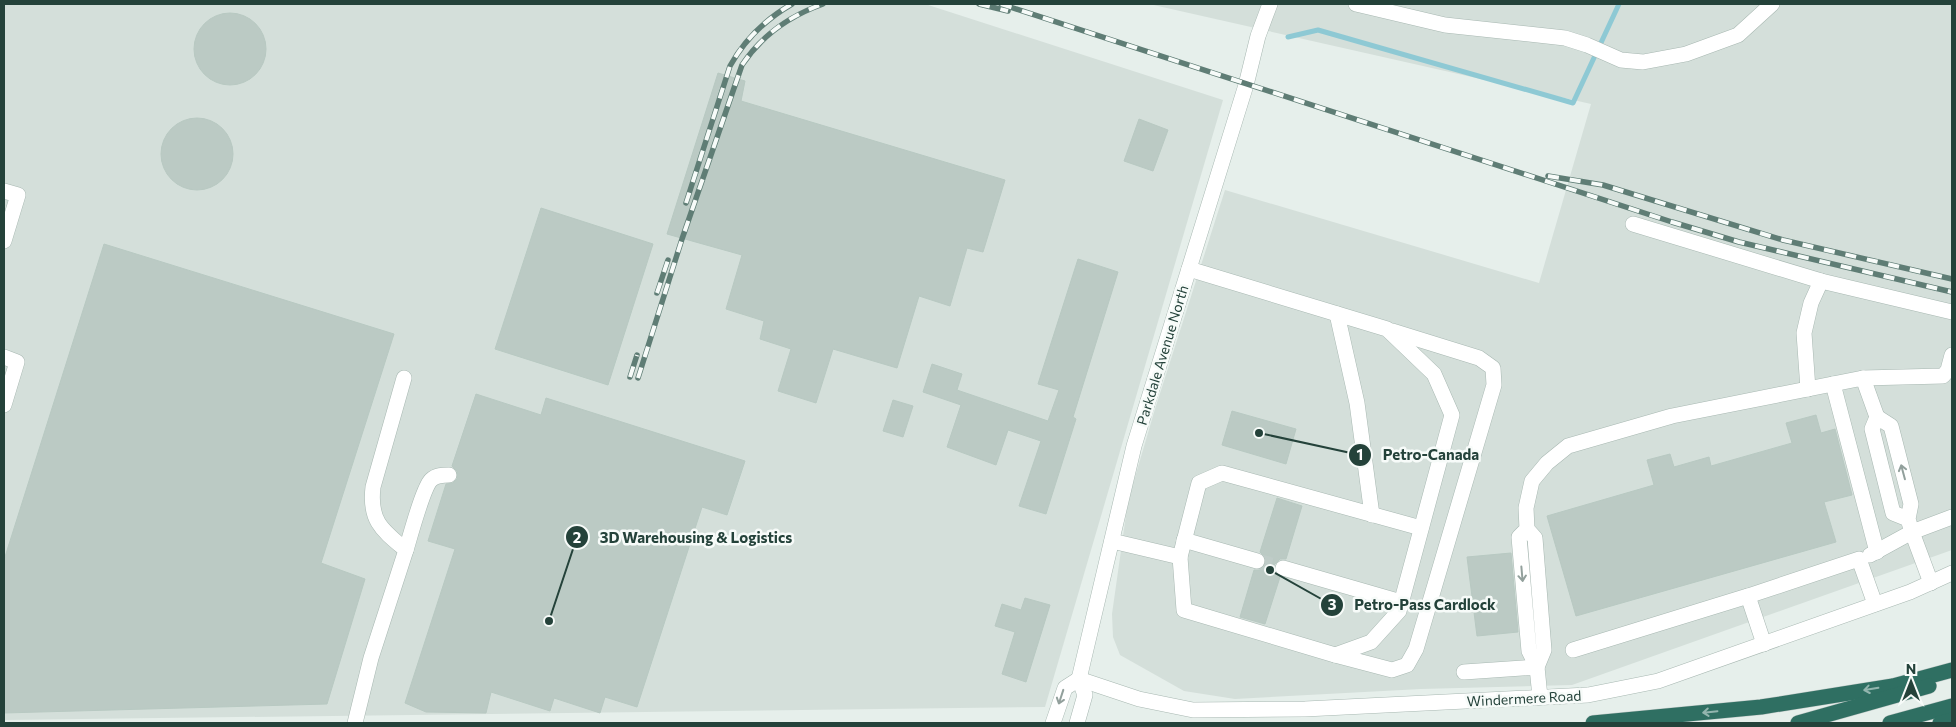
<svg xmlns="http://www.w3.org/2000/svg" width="1956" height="727" font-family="Commissioner,sans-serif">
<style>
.built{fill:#d4dfda}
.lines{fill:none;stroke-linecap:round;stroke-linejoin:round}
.stream{stroke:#8ec9d4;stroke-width:5}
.building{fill:#bbcac4;stroke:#b8c9c2}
.minor-tunnel{stroke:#bfccc8;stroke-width:15;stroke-dasharray:15 8;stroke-linecap:butt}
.minor-casing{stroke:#a8b8b2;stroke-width:16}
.highway-casing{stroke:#c2cac8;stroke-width:16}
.minor{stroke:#fff;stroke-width:15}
.highway{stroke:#2f6f62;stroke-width:15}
.rail-casing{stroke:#5f7d75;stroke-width:5.5}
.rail{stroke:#f7fbf9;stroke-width:4;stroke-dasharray:11;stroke-linecap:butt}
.oneway{stroke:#92a09c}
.oneway2{stroke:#93b5ae}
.labels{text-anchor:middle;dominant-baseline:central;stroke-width:5;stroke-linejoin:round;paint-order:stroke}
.street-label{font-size:14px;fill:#24423a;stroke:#f7fbf9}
.leader{fill:none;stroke:#24423a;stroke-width:2}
.callout-dot{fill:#24423a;stroke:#f7fbf9;stroke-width:2}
.mark-label{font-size:15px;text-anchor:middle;font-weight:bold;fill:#fff}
.callout-label{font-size:15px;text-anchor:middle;font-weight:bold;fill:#24423a;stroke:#f7fbf9;stroke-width:5;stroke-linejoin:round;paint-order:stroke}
</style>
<rect width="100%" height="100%" fill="#e6efeb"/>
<!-- built -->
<g class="built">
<path d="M4 4H925L1223 100 1045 707 4 720Z"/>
<path d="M1149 4H1952V550L1572 685 1421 689 1235 699 1184 691 1120 655 1113 637 1112 614 1128 501 1155 409 1225 190 1539 283 1591 104Z"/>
</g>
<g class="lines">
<!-- stream -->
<path class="stream" d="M1288 37 1318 30 1573 103 1619 4"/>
</g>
<!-- building -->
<g class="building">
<circle cx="230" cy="49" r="36"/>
<path d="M718 73 745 81 741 101 1005 180 983 252 967 248 950 306 919 296 897 368 833 349 816 403 778 391 791 349 760 339 764 321 726 309 742 255 667 234Z"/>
<circle cx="197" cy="154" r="36"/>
<path d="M1139 119 1168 130 1153 171 1124 161Z"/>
<path d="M541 208 653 244 608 385 495 349Z"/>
<path d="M104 244 394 334 321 563 365 579 327 704 4 713V560Z"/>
<path d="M1078 259 1118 272 1073 417 1076 419 1046 514 1019 506 1041 441 1008 430 996 465 947 447 961 405 923 392 932 364 962 374 957 390 1048 421 1059 390 1038 384Z"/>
<path d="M476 394 541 415 546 398 745 461 727 515 702 507 637 707 605 697 600 713 554 698 550 711 491 692 486 713 426 712 405 703 455 549 428 541 446 484 453 483 457 479V471L452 466Z"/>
<path d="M893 400 913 406 903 437 883 431Z"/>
<path d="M1232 411 1296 429 1286 464 1222 445Z"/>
<path d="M1816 415 1821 433 1835 429 1852 495 1824 502 1836 542 1576 616 1547 516 1654 485 1647 460 1670 454 1674 467 1709 457 1711 466 1792 443 1786 423Z"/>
<path d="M1277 498 1302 506 1286 559H1280L1274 565V571L1280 577 1265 624 1240 617 1254 570H1260L1266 564V558L1260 552Z"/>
<path d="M1511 553 1518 632 1477 636 1467 557Z"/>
<path d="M1025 598 1050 605 1026 682 1002 674 1015 632 995 626 1002 604 1021 610Z"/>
</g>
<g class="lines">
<!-- minor-tunnel -->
<path class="minor-tunnel" d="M1257 561 1283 568"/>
<defs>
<g id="minor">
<path d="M1356 4 1445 25 1565 38 1587 45 1621 60 1643 62 1686 54 1738 35 1772 4"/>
<path d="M4 191 18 195 4 241"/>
<path d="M1633 224 1821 281"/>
<path d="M1337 314 1357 403 1372 515"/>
<path d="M4 357 17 362 4 405"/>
<path d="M1863 378 1943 376 1948 370 1952 355"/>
<path d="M1833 384 1877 552"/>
<path d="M1808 389 1804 333 1811 303 1821 281 1952 312"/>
<path d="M1908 519 1893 513 1872 429 1877 417 1891 426 1911 504 1908 519 1912 532 1952 517"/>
<path d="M1527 529 1519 537 1529 651 1537 667 1544 650 1535 538 1527 529 1526 508 1532 481 1547 463 1568 446 1672 416 1863 378 1877 417"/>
<path d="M1184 540 1257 561"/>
<path d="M1112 541 1180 557 1184 610 1335 655 1371 642 1399 611 1452 415 1434 374 1387 329 1189 269"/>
<path d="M406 550C410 537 423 488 431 480 436 475 443 475 449 475"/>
<path d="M1870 555 1912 532 1931 583"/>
<path d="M1180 557 1199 483 1222 473 1421 528"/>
<path d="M1283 568 1401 602"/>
<path d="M1748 596 1859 559 1875 604"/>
<path d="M1573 650 1748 596 1764 644"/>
<path d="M1335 655 1392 670 1407 665 1416 649 1494 385 1493 368 1479 358 1392 331"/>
<path d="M1464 672 1537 667 1540 697"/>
<path d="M1079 679 1139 699 1193 710 1305 709 1588 695 1658 681 1910 592 1952 573"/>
<path d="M355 723 371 658 406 550C382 530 369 521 373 487L404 378"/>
<path d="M1053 723 1065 688 1079 679"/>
<path d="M1077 723 1085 695 1079 679 1134 446 1246 85 1258 36 1270 4"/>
</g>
<g id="highway">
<path d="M1593 723 1761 707 1893 686 1952 670"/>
<path d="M1798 723 1929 686"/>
<path d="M1890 723 1952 706"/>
<path d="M1940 723 1952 720"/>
</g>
</defs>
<!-- minor casing -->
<use href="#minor" class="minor-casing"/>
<!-- highway casing -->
<use href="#highway" class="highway-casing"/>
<!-- minor -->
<use href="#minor" class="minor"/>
<!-- highway -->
<use href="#highway" class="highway"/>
<defs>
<g id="rail">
<path d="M979 4 1008 11"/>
<path d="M1001 4 1672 222 1739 242 1952 292"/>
<path d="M1548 176 1603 185 1783 240 1952 279"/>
<path d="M686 203 730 66C745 39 766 19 792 4"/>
<path d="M657 293 668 260"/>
<path d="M630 377 637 355"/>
<path d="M638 378 682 239 742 65C762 35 789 16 823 4"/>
</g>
</defs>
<!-- rail casing -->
<use href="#rail" class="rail-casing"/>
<!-- rail -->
<use href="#rail" class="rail"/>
</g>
<!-- one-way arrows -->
<defs><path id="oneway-shaft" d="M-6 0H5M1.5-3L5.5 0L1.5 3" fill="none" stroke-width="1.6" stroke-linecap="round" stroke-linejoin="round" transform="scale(1.25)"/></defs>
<g class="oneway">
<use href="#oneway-shaft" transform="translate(1903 472) rotate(-105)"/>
<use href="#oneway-shaft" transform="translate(1522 574) rotate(85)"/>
<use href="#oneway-shaft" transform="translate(1061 697) rotate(108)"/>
</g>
<g class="oneway2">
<use href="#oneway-shaft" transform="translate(1871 689) rotate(171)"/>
<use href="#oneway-shaft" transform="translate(1710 712) rotate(174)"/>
</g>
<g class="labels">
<!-- street labels -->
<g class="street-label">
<text transform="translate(1162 355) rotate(-73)">Parkdale Avenue North</text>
<text transform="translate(1524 698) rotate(-3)">Windermere Road</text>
</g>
</g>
<!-- callouts -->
<path class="leader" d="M1259 433L1360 455M549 621L577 537M1270 570L1332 605"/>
<g class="callout-dot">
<circle cx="1259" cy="433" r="5"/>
<circle cx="549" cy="621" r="5"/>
<circle cx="1270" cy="570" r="5"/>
<circle cx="1360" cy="455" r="12"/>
<circle cx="577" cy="537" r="12"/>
<circle cx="1332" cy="605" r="12"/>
</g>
<g class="mark-label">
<text x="1360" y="460">1</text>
<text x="577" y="543">2</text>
<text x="1332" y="610">3</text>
</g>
<g class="callout-label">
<text x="1431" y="460">Petro-Canada</text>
<text x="696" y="543">3D Warehousing &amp; Logistics</text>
<text x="1425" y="610">Petro-Pass Cardlock</text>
</g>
<!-- border -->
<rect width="1956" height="727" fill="none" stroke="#24423a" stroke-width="10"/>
<!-- north arrow -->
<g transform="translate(1911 682)" stroke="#f7fbf9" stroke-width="4" paint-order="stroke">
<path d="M0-4L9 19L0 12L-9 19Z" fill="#24423a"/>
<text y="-8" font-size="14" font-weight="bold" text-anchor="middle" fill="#24423a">N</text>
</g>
</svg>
